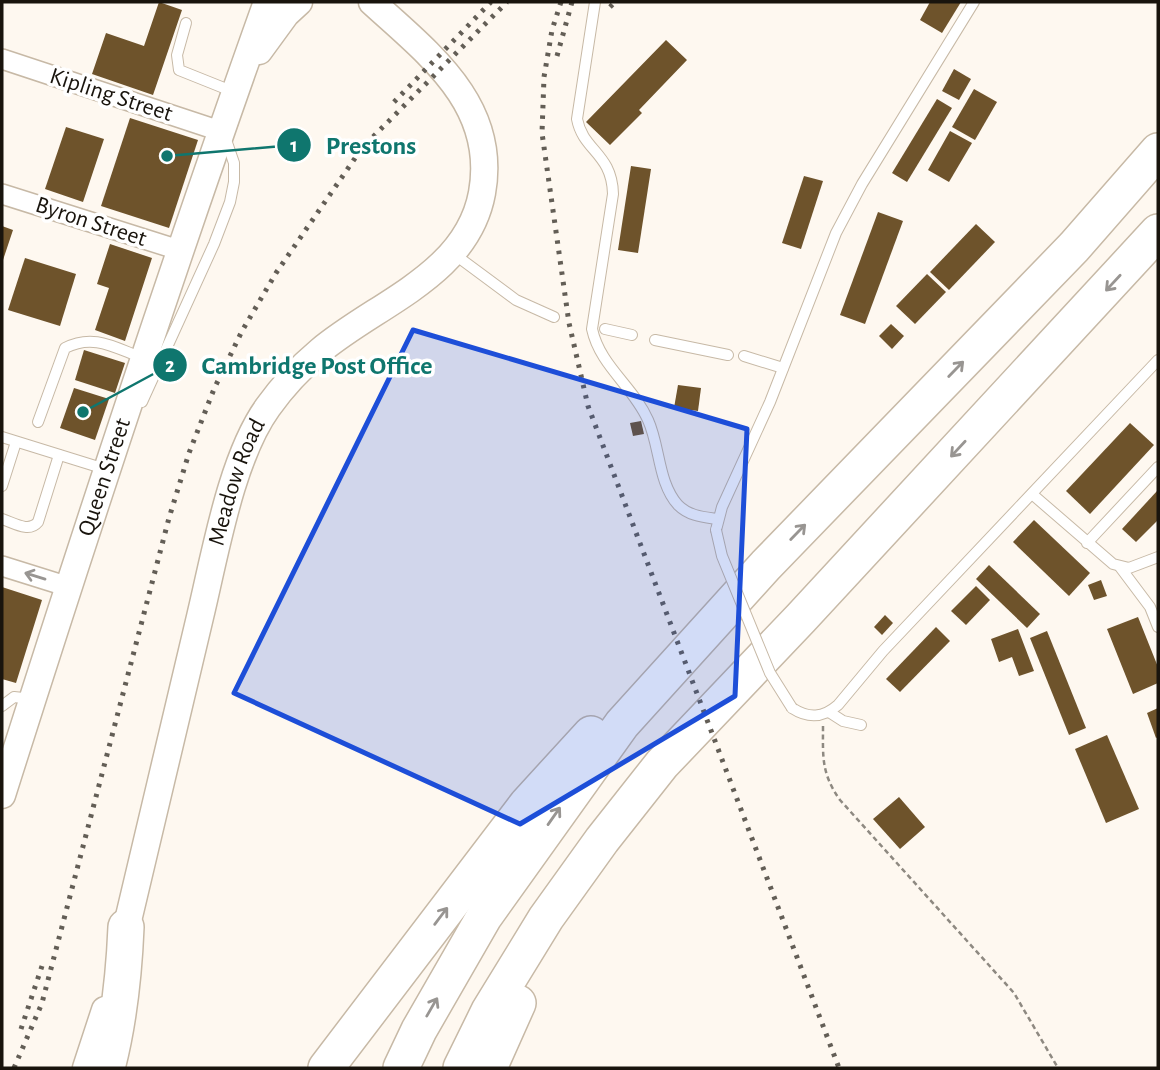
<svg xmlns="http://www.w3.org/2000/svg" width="1160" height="1070" font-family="'Alegreya Sans',sans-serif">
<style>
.building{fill:#6e532b}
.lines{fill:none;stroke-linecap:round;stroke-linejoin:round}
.lane-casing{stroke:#c7b9a6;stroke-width:12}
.street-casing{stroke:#c7b9a6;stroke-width:22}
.secondary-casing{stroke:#c7b9a6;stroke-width:29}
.highway-casing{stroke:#c7b9a6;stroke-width:38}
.path{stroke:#8e8981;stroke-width:2.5;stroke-dasharray:5 3.5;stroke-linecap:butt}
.lane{stroke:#fff;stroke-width:10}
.street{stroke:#fff;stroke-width:19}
.secondary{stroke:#fff;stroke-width:26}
.highway{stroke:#fff;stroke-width:35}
.rail{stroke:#635e56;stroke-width:5;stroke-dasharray:3.5 7;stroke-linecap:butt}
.lane-bridge-casing{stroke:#c7b9a6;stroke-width:12;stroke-linecap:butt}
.lane-bridge{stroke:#fff;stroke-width:10}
.oneway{stroke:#989592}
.marked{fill:#1d4ed8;fill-opacity:0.2;stroke:#1d4ed8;stroke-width:5;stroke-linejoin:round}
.labels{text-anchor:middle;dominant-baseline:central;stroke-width:7;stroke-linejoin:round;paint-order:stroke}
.street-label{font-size:24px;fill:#19140d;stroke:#fff}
.leader{fill:none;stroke:#0f766e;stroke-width:2.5}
.callout-dot{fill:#0f766e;stroke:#fff;stroke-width:2.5}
.mark-label{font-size:21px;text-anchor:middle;font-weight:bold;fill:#fff}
.callout-label{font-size:26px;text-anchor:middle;font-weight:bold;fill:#0f766e;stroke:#fff;stroke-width:7;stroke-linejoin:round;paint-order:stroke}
</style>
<rect width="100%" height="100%" fill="#fef8f0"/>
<!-- building -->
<g class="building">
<path d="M159 2 182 10 153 95 92 74 106 33 144 46Z"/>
<path d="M930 2H961L942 33 920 20Z"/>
<path d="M666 40 687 60 639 110 642 113 610 145 586 122Z"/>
<path d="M954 69 971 79 959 100 942 91Z"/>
<path d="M974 89 997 102 975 140 952 127Z"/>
<path d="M937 99 952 108 907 182 892 173Z"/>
<path d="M130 118 198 140 169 228 101 206Z"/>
<path d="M66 127 104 139 83 202 45 189Z"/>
<path d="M950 131 972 143 949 182 928 170Z"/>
<path d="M631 166 651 169 638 253 618 250Z"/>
<path d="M804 176 823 181 801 249 782 243Z"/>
<path d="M878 212 903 221 865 324 840 315Z"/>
<path d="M976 224 995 242 949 290 930 272Z"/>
<path d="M2 226 13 230 2 263Z"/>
<path d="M110 244 152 258 125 341 95 330 109 288 97 284Z"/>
<path d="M25 258 76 274 60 326 8 310Z"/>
<path d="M927 274 946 292 915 324 896 306Z"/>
<path d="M891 324 904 336 892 349 879 336Z"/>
<path d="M84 350 125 363 115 393 75 380Z"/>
<path d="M678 385 701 388 698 411 674 408Z"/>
<path d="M74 388 109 399 95 440 60 428Z"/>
<path d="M641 421 644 434 633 436 630 423Z"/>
<path d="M1130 423 1154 445 1090 514 1066 491Z"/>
<path d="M1157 491 1158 520 1136 542 1122 529Z"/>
<path d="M1034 520 1090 573 1069 596 1013 542Z"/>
<path d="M989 565 1040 614 1027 628 976 579Z"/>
<path d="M1101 580 1107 596 1094 600 1088 585Z"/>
<path d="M976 586 990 600 966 625 951 611Z"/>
<path d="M2 587 42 600 16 683 2 679Z"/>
<path d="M885 615 893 623 882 635 874 627Z"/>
<path d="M1138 617 1158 667V683L1133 694 1107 629Z"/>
<path d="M936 627 950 641 900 692 886 679Z"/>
<path d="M1018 629 1034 671 1019 676 1012 657 999 662 991 639Z"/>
<path d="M1047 631 1086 728 1069 735 1030 638Z"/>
<path d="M1158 708V737L1156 738 1147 713Z"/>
<path d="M1107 735 1139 809 1106 823 1075 749Z"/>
<path d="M899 797 925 827 900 849 873 819Z"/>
</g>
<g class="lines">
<defs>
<g id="lane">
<path d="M595 2 577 119C583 151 612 153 613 194L592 329C600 366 633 386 648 420 660 446 658 483 678 505 689 516 703 517 717 519"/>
<path d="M186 23 177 55 179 70 234 92"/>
<path d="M454 254 516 300 554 317"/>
<path d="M605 329 632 335"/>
<path d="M655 340 728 355"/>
<path d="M744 356 783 368"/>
<path d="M142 402 214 244 230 202 234 182V163L225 137"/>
<path d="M38 422 65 348C94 333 115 348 143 358"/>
<path d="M2 437 105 469"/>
<path d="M2 486 16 442"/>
<path d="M1032 494 1113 564 1129 568 1158 557"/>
<path d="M2 519C14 523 29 533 38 522L59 455"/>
<path d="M716 530 722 507 770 402 836 233 862 184 974 2"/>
<path d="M1087 543 1158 467"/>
<path d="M1120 567 1150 607 1158 627"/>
<path d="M2 706 14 697 32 699"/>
<path d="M792 708C809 719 823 718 838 705L883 651 1158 360"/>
<path d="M829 712 843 721 861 725"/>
</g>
<g id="street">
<path d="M2 59 220 131"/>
<path d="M2 194 179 250"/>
<path d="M2 566 69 587"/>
</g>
<g id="secondary">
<path d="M259 51 286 14 299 2"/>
<path id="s1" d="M2 795C86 530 173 265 267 2"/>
<path id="s2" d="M122 946C148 836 174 727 200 617 215 555 231 458 268 407 283 386 301 367 320 351 377 303 467 275 482 193 498 105 429 54 372 2"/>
<path d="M86 1068 105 1010"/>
</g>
<g id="highway">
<path d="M107 1068C119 1022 124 975 126 927"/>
<path d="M326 1068 527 804 591 734"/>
<path d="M401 1068 419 1030 484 917 622 724 766 565 1074 247 1158 151"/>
<path d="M461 1068 489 1011 546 918 602 840 662 764 801 618 1158 232"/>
<path d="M489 1068 518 1003"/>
</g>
</defs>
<!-- lane casing -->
<use href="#lane" class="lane-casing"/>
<!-- street casing -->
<use href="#street" class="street-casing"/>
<!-- secondary casing -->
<use href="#secondary" class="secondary-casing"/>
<!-- highway casing -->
<use href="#highway" class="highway-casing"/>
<!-- path -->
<path class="path" d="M823 726C823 757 821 773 840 800L1014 993 1058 1068"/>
<!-- lane -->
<use href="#lane" class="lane"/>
<!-- street -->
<use href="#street" class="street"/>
<!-- secondary -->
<use href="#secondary" class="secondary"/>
<!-- highway -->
<use href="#highway" class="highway"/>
<!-- rail -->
<g class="rail">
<path d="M561 2 552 30 544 77 542 133 569 323 588 406 839 1068"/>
<path d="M610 7 615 2"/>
<path d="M557 56 572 2"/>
<path d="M394 102 491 2"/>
<path d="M21 1029 42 966"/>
<path d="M14 1068 42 1003 169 518 189 453 214 389 242 331 276 273 362 148 507 2"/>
</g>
<defs>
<path id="lane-bridge" d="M716 530 722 556 770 673 792 708"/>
</defs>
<!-- lane-bridge casing -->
<use href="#lane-bridge" class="lane-bridge-casing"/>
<!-- lane-bridge -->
<use href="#lane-bridge" class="lane-bridge"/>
</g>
<!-- one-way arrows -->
<defs><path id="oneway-shaft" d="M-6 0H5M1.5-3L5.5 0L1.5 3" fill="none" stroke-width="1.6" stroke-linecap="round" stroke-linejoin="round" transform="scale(1.75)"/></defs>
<g class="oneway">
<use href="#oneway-shaft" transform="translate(1113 283) rotate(133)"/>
<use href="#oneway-shaft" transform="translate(956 369) rotate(-46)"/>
<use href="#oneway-shaft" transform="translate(958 449) rotate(133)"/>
<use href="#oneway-shaft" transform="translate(798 532) rotate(-46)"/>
<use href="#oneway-shaft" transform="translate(35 576) rotate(-163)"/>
<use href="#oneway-shaft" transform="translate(554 816) rotate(-55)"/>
<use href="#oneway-shaft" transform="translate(441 916) rotate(-53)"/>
<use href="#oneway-shaft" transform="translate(432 1007) rotate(-60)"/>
</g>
<!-- marked area -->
<path class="marked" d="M413 330 747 429 735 696 520 824 234 693Z"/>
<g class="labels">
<!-- street labels -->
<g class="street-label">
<text transform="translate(111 95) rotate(18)">Kipling Street</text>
<text transform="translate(91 222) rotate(18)">Byron Street</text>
<text stroke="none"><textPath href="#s1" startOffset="334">Queen Street</textPath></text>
<text stroke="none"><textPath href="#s2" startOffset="478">Meadow Road</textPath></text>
</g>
</g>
<!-- callouts -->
<path class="leader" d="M167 156L294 145M83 412L170 365"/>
<g class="callout-dot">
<circle cx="167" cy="156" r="7"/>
<circle cx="83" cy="412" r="7"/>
<circle cx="294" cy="145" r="18"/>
<circle cx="170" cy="365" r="18"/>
</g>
<g class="mark-label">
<text x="294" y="152">1</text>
<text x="170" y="372">2</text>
</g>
<g class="callout-label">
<text x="371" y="154">Prestons</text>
<text x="317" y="374">Cambridge Post Office</text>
</g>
<!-- border -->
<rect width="1160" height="1070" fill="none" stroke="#19140d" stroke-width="7"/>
</svg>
